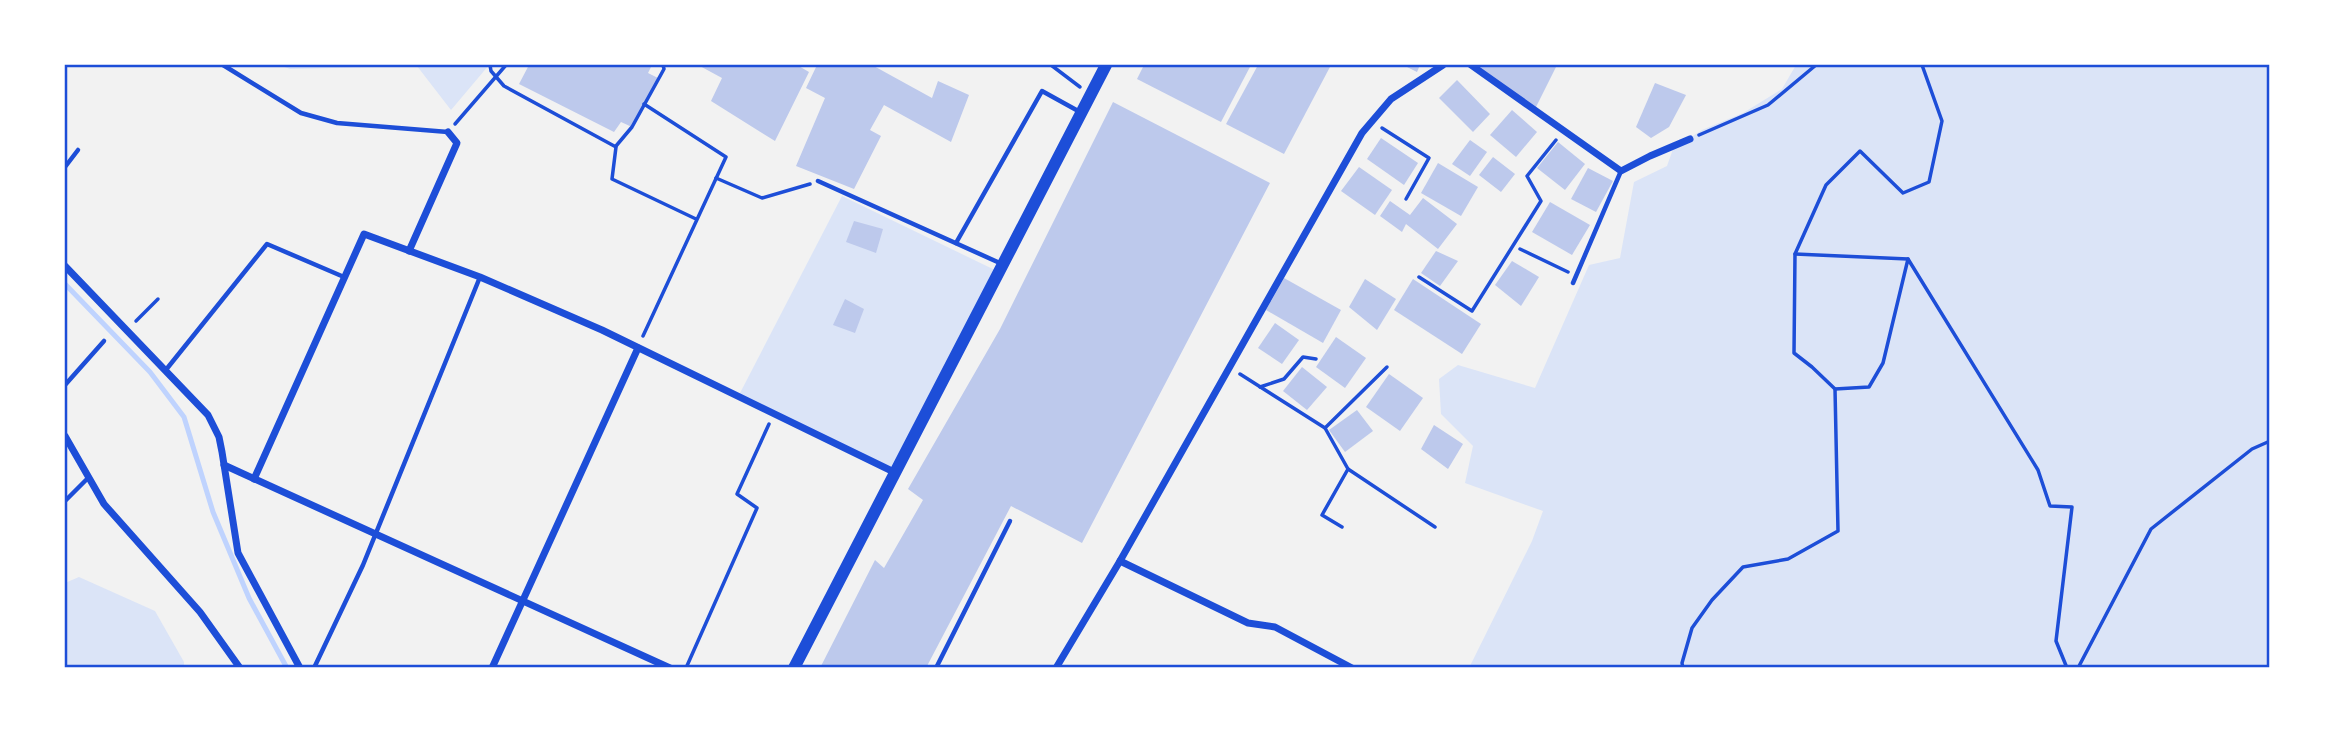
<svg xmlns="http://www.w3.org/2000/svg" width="2335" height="733" font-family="'PT Sans Narrow',sans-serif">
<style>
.green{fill:#dbe4f7}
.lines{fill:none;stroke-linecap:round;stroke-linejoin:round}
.stream{stroke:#bfd3fe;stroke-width:5}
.building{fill:#bdc9ec}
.path{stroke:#1d4ed8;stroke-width:3.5}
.service{stroke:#1d4ed8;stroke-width:4.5}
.minor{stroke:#1d4ed8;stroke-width:7}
.secondary{stroke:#1d4ed8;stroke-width:12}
.neatline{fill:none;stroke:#1d4ed8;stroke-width:2.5}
</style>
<rect width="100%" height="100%" fill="#f2f2f2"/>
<!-- green -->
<g class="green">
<path d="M279 65H489L451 110 417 66 290 69Z"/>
<path d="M1796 65H2270V668H1469L1532 541 1543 511 1465 483 1473 446 1441 414 1439 379 1458 365 1535 388 1589 265 1620 258 1634 182 1667 166 1673 149 1702 130 1743 113 1782 89Z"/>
<path d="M842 196 999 272 896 473 739 395Z"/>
<path d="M79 577 155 611 184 662V668H65V583Z"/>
</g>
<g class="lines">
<!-- stream -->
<path class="stream" d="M65 284 150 372 184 417 213 512 249 598 287 668"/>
</g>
<!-- building -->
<g class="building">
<path d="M529 65H652L648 73 658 78 632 127 621 122 614 132 519 84Z"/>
<path d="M698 65H797L809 72 775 141 711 101 722 78Z"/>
<path d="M817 65H872L932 98 938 81 969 95 951 142 884 105 870 130 881 136 854 189 796 166 825 98 806 88Z"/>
<path d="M1144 65H1251L1221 122 1137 79Z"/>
<path d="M1258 65H1331L1284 154 1226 124Z"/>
<path d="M1403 65H1420L1417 72Z"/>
<path d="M1471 65H1557L1535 109Z"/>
<path d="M1457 80 1490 114 1473 132 1439 98Z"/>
<path d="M1655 83 1686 95 1669 127 1651 138 1636 127Z"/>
<path d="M1113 102 1270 183 1082 543 1011 506 926 668H820L875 560 884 568 923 500 908 489 1000 329Z"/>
<path d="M1512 110 1537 132 1516 157 1490 135Z"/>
<path d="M1381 138 1418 163 1404 185 1367 159Z"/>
<path d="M1470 140 1487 152 1470 176 1452 164Z"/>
<path d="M1558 142 1585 164 1565 190 1537 168Z"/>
<path d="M1493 157 1515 174 1501 192 1479 175Z"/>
<path d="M1438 163 1478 187 1461 216 1421 193Z"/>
<path d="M1359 167 1392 190 1375 215 1341 191Z"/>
<path d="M1588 168 1613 181 1596 212 1571 199Z"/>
<path d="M1423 198 1457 224 1438 249 1406 224 1402 232 1380 216 1390 201 1410 215Z"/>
<path d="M1550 202 1590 225 1572 255 1532 232Z"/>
<path d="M854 221 883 229 876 253 846 242Z"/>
<path d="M1436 251 1458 261 1440 286 1421 273Z"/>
<path d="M1512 261 1539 277 1521 306 1495 285Z"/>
<path d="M1284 278 1341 310 1323 343 1266 310Z"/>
<path d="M1365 279 1396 299 1377 330 1349 307Z"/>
<path d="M1413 279 1481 324 1462 354 1394 310Z"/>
<path d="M845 299 864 309 855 333 833 325Z"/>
<path d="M1275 323 1299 340 1282 364 1258 348Z"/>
<path d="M1336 337 1366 358 1345 388 1316 367Z"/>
<path d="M1302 367 1327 387 1307 410 1283 391Z"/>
<path d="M1389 374 1423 398 1400 431 1366 407Z"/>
<path d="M1357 410 1373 431 1345 452 1329 430Z"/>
<path d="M1434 425 1463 444 1448 469 1421 449Z"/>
</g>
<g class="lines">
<!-- path -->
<g class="path">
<path d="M490 65 491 71 504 86 616 147 612 179 696 219"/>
<path d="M1051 65 1080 87"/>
<path d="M455 124 506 65"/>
<path d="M1382 128 1429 158 1406 199"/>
<path d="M1699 135 1768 105 1816 65"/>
<path d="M616 146 632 127 664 69 663 65"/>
<path d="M716 178 762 198 810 184"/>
<path d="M1520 249 1568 272"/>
<path d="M1795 254 1908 259"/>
<path d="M1419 277 1472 311 1541 201 1527 176 1556 140"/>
<path d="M136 321 158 299"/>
<path d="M643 336 726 157 644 104"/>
<path d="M1240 374 1325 428 1348 469 1435 527"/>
<path d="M1260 387 1284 379 1303 357 1316 359"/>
<path d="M1835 389 1869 387 1883 363 1908 259 2038 470 2050 506 2072 507 2056 641 2067 668"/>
<path d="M1325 428 1387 367"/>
<path d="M1342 527 1322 515 1348 469"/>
<path d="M686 668 757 508 737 494 769 424"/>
<path d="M1683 668 1682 663 1692 628 1712 600 1743 567 1788 559 1838 531 1835 389 1812 367 1794 353 1795 254 1826 185 1860 151 1903 193 1929 182 1942 121 1922 65"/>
<path d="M2078 668 2151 529 2252 449 2270 441"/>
</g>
<!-- service -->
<g class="service">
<path d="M223 65 301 113 337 123 448 132"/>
<path d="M65 167 78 150"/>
<path d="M818 181 1002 264"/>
<path d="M956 243 1042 91 1080 112"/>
<path d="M1573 283 1621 171"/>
<path d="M165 371 267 244 344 277"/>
<path d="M65 385 104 341"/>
<path d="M65 501 88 478"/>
<path d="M314 668 363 565 480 277"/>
<path d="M936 668 1010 521"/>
</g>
<!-- minor -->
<g class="minor">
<path d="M1471 65 1621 171 1650 156 1690 139"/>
<path d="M409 251 457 143 448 132"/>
<path d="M65 266 208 415 219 437 222 452 238 553 300 668"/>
<path d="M65 436 104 504 200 612 240 668"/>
<path d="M224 465 670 668"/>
<path d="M254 479 364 234 480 277 602 330 896 473"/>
<path d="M1120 561 1248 623 1275 627 1352 668"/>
<path d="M492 668 638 348"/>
<path d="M1056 668 1120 561 1362 133 1391 99 1443 65"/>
</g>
<!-- secondary -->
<path class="secondary" d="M794 668 1106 65"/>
</g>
<!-- border -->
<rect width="2335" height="733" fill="none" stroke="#ffffff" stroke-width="133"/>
<rect x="66" y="66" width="2202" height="600" class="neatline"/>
</svg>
